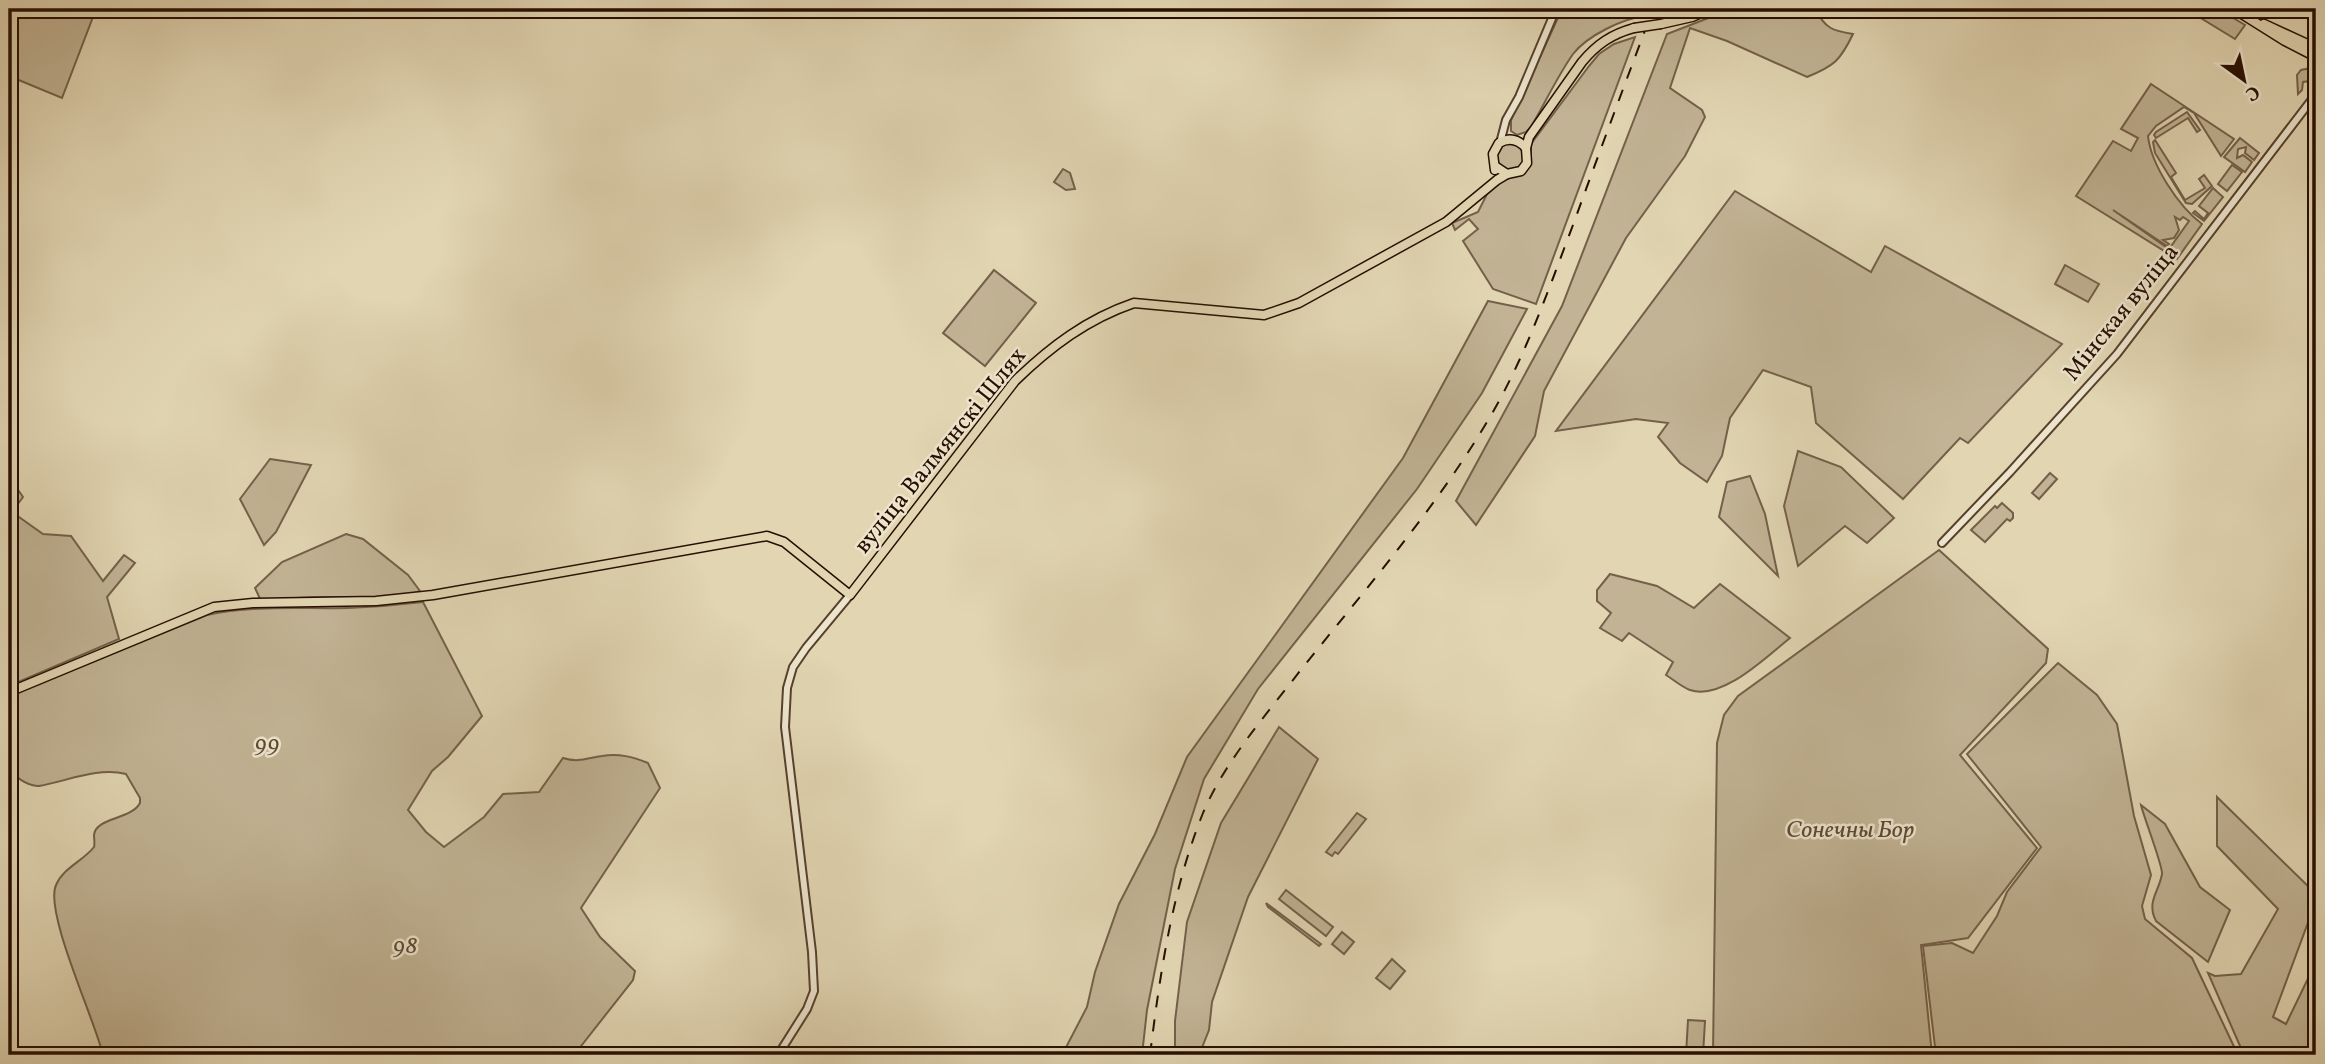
<svg xmlns="http://www.w3.org/2000/svg" width="2325" height="1064" font-family="Vollkorn,serif">
<style>
.green{fill:#c1b394;stroke:#74604a;stroke-width:2;fill-rule:evenodd}
.lines{fill:none;stroke-linecap:round;stroke-linejoin:round}
.minor-casing{stroke:#56402c;stroke-width:10}
.major-casing{stroke:#270e00;stroke-width:11}
.minor{stroke:#ece4cd;stroke-width:6}
.major{stroke:#e1d5b2;stroke-width:8}
.rail{stroke:#270e00;stroke-width:2;stroke-dasharray:12 12;stroke-linecap:butt}
.major-bridge-casing{stroke:#270e00;stroke-width:11;stroke-linecap:butt}
.major-bridge{stroke:#e1d5b2;stroke-width:8}
.labels{text-anchor:middle;dominant-baseline:central;stroke-width:5;stroke-linejoin:round;paint-order:stroke}
.street-label{font-size:24px;fill:#270e00;stroke:#ece4cd}
.park-label{font-size:24px;font-style:italic;fill:#5d4834;stroke:#ece4cd}
</style>
<rect width="100%" height="100%" fill="#e1d5b2"/>
<filter id="stains"><feTurbulence type="fractalNoise" baseFrequency=".00286" numOctaves="4"/><feColorMatrix values="0 0 0 0 .2 0 0 0 0 .09 0 0 0 0 .02 0 0 0 .5 -.17"/></filter>
<radialGradient id="worn" r=".72"><stop offset=".6" stop-color="#630" stop-opacity="0"/><stop offset="1" stop-color="#630" stop-opacity=".3"/></radialGradient>
<!-- green -->
<g class="green">
<path d="M9 9H96L62 98 9 76Z"/>
<path d="M1562 9H1648L1646 16C1623 18 1587 36 1573 54 1557 77 1545 103 1531 127L1526 132 1517 135 1511 131V120Z"/>
<path d="M1726 9H1816C1824 28 1833 31 1853 34 1840 61 1834 66 1807 77L1727 41 1690 28 1670 88 1702 110 1705 117 1685 156 1626 238 1544 391 1535 436 1476 525 1456 501 1562 306 1667 34 1711 17Z"/>
<path d="M2186 9H2218L2245 25 2235 39Z"/>
<path d="M1635 37 1536 304 1493 289 1463 241 1478 229 1469 219 1455 230 1452 223 1478 212 1487 194 1504 178 1521 174 1531 160V144L1589 66 1599 54 1614 44Z"/>
<path d="M2311 68 2313 77 2310 81 2303 82 2302 90 2298 94 2297 75 2301 70Z"/>
<path d="M2151 84 2234 139 2221 156 2194 113 2184 107 2156 126 2148 136C2151 165 2179 207 2202 224L2177 259 2076 196 2113 141 2131 151 2138 138 2121 129ZM2113 210 2167 246 2169 244 2163 240 2174 238 2179 230 2175 217 2180 220 2183 217 2189 221 2169 249Z"/>
<path d="M2187 112 2200 130 2197 132 2188 118 2156 138 2154 135 2156 132Z"/>
<path d="M2240 138 2259 153 2254 160 2245 153 2246 147 2238 149 2237 158 2243 155 2252 162 2245 172 2224 157Z"/>
<path d="M2155 140 2176 173 2171 177 2185 200 2205 188 2199 179 2204 175 2212 186 2192 204 2186 203 2155 153 2153 142Z"/>
<circle cx="1510" cy="157" r="14"/>
<path d="M2232 165 2242 172 2227 191 2218 184Z"/>
<path d="M1063 169 1070 173 1075 189 1066 190 1054 182Z"/>
<path d="M2213 188 2223 197 2204 221 2193 213 2195 211 2204 219 2208 213 2199 206Z"/>
<path d="M1735 191 1871 272 1885 246 2062 344 1968 443 1960 438 1903 499 1816 423 1811 387 1763 370 1730 418 1722 456 1707 482 1680 463 1658 437 1668 423 1636 419 1556 431Z"/>
<path d="M2065 265 2099 284 2088 302 2055 284Z"/>
<path d="M994 270 1036 303 985 366 943 333Z"/>
<path d="M1488 301 1527 309 1482 393 1417 489 1258 689 1204 779 1175 869 1147 1010 1142 1055H1062L1087 1007 1095 972 1119 904 1155 834 1187 757 1403 458Z"/>
<path d="M1798 451 1841 467 1894 518 1867 543 1845 526 1798 566 1784 506Z"/>
<path d="M270 459 311 465 276 532 264 545 240 499Z"/>
<path d="M2050 473 2057 479 2039 499 2032 493Z"/>
<path d="M1750 476 1765 514 1778 576 1719 517 1727 482Z"/>
<path d="M16 487 23 497 12 512 43 534 71 536 103 581 124 555 135 563 107 597 119 639 9 686V493Z"/>
<path d="M2002 503 2013 513V518L2010 521 2007 519 1985 542 1971 530 1995 506 1997 508Z"/>
<path d="M346 534 363 539 408 575 420 591C397 601 358 598 333 597 309 597 285 598 261 601L255 588 282 562Z"/>
<path d="M1939 550 2048 649 2046 663 1960 755 2037 848 1968 938 1921 945 1932 1055H1713L1717 743 1724 715 1738 696Z"/>
<path d="M1610 574 1657 586 1694 608 1720 584 1790 638C1766 657 1722 701 1690 690 1682 687 1674 680 1666 675L1673 662 1629 633 1622 641 1600 628 1611 613 1597 601V590Z"/>
<path d="M423 602 482 716 448 757 432 771 408 810 426 832 444 847 484 817 503 794 539 792 563 758C579 763 587 758 602 756 619 753 633 757 648 763L660 788 581 908 600 937 635 971 633 980 574 1055H103C95 1020 44 912 56 885 63 868 83 861 94 847 95 843 94 839 94 835 96 817 131 820 140 803V798L126 774C97 767 68 781 39 786 28 786 17 778 9 770V696L207 615C254 605 300 609 348 608 373 607 398 605 423 602Z"/>
<path d="M2058 663 2097 695 2117 724 2134 816 2151 875 2142 906 2145 919 2192 958 2238 1055H1936L1923 946 1952 943 1973 953 1997 916 2007 892 2041 847 1967 754Z"/>
<path d="M1279 727 1318 759 1248 897 1212 1002 1209 1030 1199 1055H1175V1021L1187 922 1221 823Z"/>
<path d="M2217 797 2316 894V901L2273 1017 2286 1024 2316 962V1055H2244L2208 973 2215 976 2241 974 2278 909 2217 846Z"/>
<path d="M2141 805 2165 824 2200 887 2230 910 2208 962 2156 921C2146 902 2159 892 2162 874 2163 866 2144 818 2141 805Z"/>
<path d="M1357 813 1366 819 1338 854 1335 852 1332 856 1326 852Z"/>
<path d="M1286 890 1333 927 1326 936 1279 899Z"/>
<path d="M1266 903 1321 944 1319 946 1268 907Z"/>
<path d="M1342 932 1354 942 1344 954 1332 944Z"/>
<path d="M1392 959 1405 971 1390 989 1376 978Z"/>
<path d="M1688 1020 1705 1021 1703 1055H1686Z"/>
</g>
<g class="lines">
<defs>
<g id="minor">
<path d="M1500 143 1506 120 1519 97 1556 9"/>
<path d="M1942 543 2010 472 2117 354 2316 94"/>
<path d="M778 1055 807 1009 814 991 812 952 785 727 787 688 793 667 806 648 850 595"/>
</g>
<g id="major">
<path d="M2234 9 2285 41 2316 57"/>
<path d="M1661 24 1692 17 1710 9"/>
<path d="M2264 24 2316 48"/>
<path d="M1495 166 1507 174 1521 171 1527 163 1526 148 1529 137 1582 62C1597 44 1612 34 1634 28"/>
<path d="M1495 170 1493 154 1499 143C1509 137 1518 139 1526 148"/>
<path d="M9 692 214 607 253 603 376 601 433 595 767 536 784 542 850 595 1015 381C1050 347 1087 319 1134 303L1264 315 1299 303 1446 222 1497 180 1507 174"/>
</g>
</defs>
<!-- minor casing -->
<use href="#minor" class="minor-casing"/>
<!-- major casing -->
<use href="#major" class="major-casing"/>
<!-- minor -->
<use href="#minor" class="minor"/>
<!-- major -->
<use href="#major" class="major"/>
<!-- rail -->
<path class="rail" d="M1150 1055C1160 974 1172 890 1203 813 1225 761 1266 715 1300 671 1367 587 1440 504 1494 410 1527 352 1549 288 1573 225 1599 153 1626 81 1653 9"/>
<defs>
<path id="major-bridge" d="M1634 28 1661 24"/>
</defs>
<!-- major-bridge casing -->
<use href="#major-bridge" class="major-bridge-casing"/>
<!-- major-bridge -->
<use href="#major-bridge" class="major-bridge"/>
</g>
<g class="labels">
<!-- street labels -->
<g class="street-label">
<text transform="translate(2122 313) rotate(-51)">Мінская вуліца</text>
<text transform="translate(941 451) rotate(-51)">вуліца Валмянскі Шлях</text>
</g>
<!-- park labels -->
<g class="park-label">
<text x="267" y="745">99</text>
<text x="1850" y="831">Сонечны Бор</text>
<text x="405" y="947">98</text>
</g>
</g>
<!-- margin -->
<rect width="2325" height="1064" fill="none" stroke="#e1d5b2" stroke-width="35"/>
<rect x="10" y="10" width="2304" height="1043" fill="none" stroke="#270e00" stroke-width="3.5"/>
<rect x="18" y="18" width="2290" height="1029" fill="none" stroke="#270e00" stroke-width="2"/>
<!-- north arrow -->
<g transform="translate(2244 80) rotate(147)" stroke="#ece4cd" stroke-width="5" paint-order="stroke">
<path d="M0-5L12 26L0 18L-12 26Z" fill="#270e00"/>
<text y="-10" font-size="19" font-weight="bold" text-anchor="middle" fill="#270e00">С</text>
</g>
<rect width="100%" height="100%" filter="url(#stains)"/>
<rect width="100%" height="100%" fill="url(#worn)"/>
</svg>
